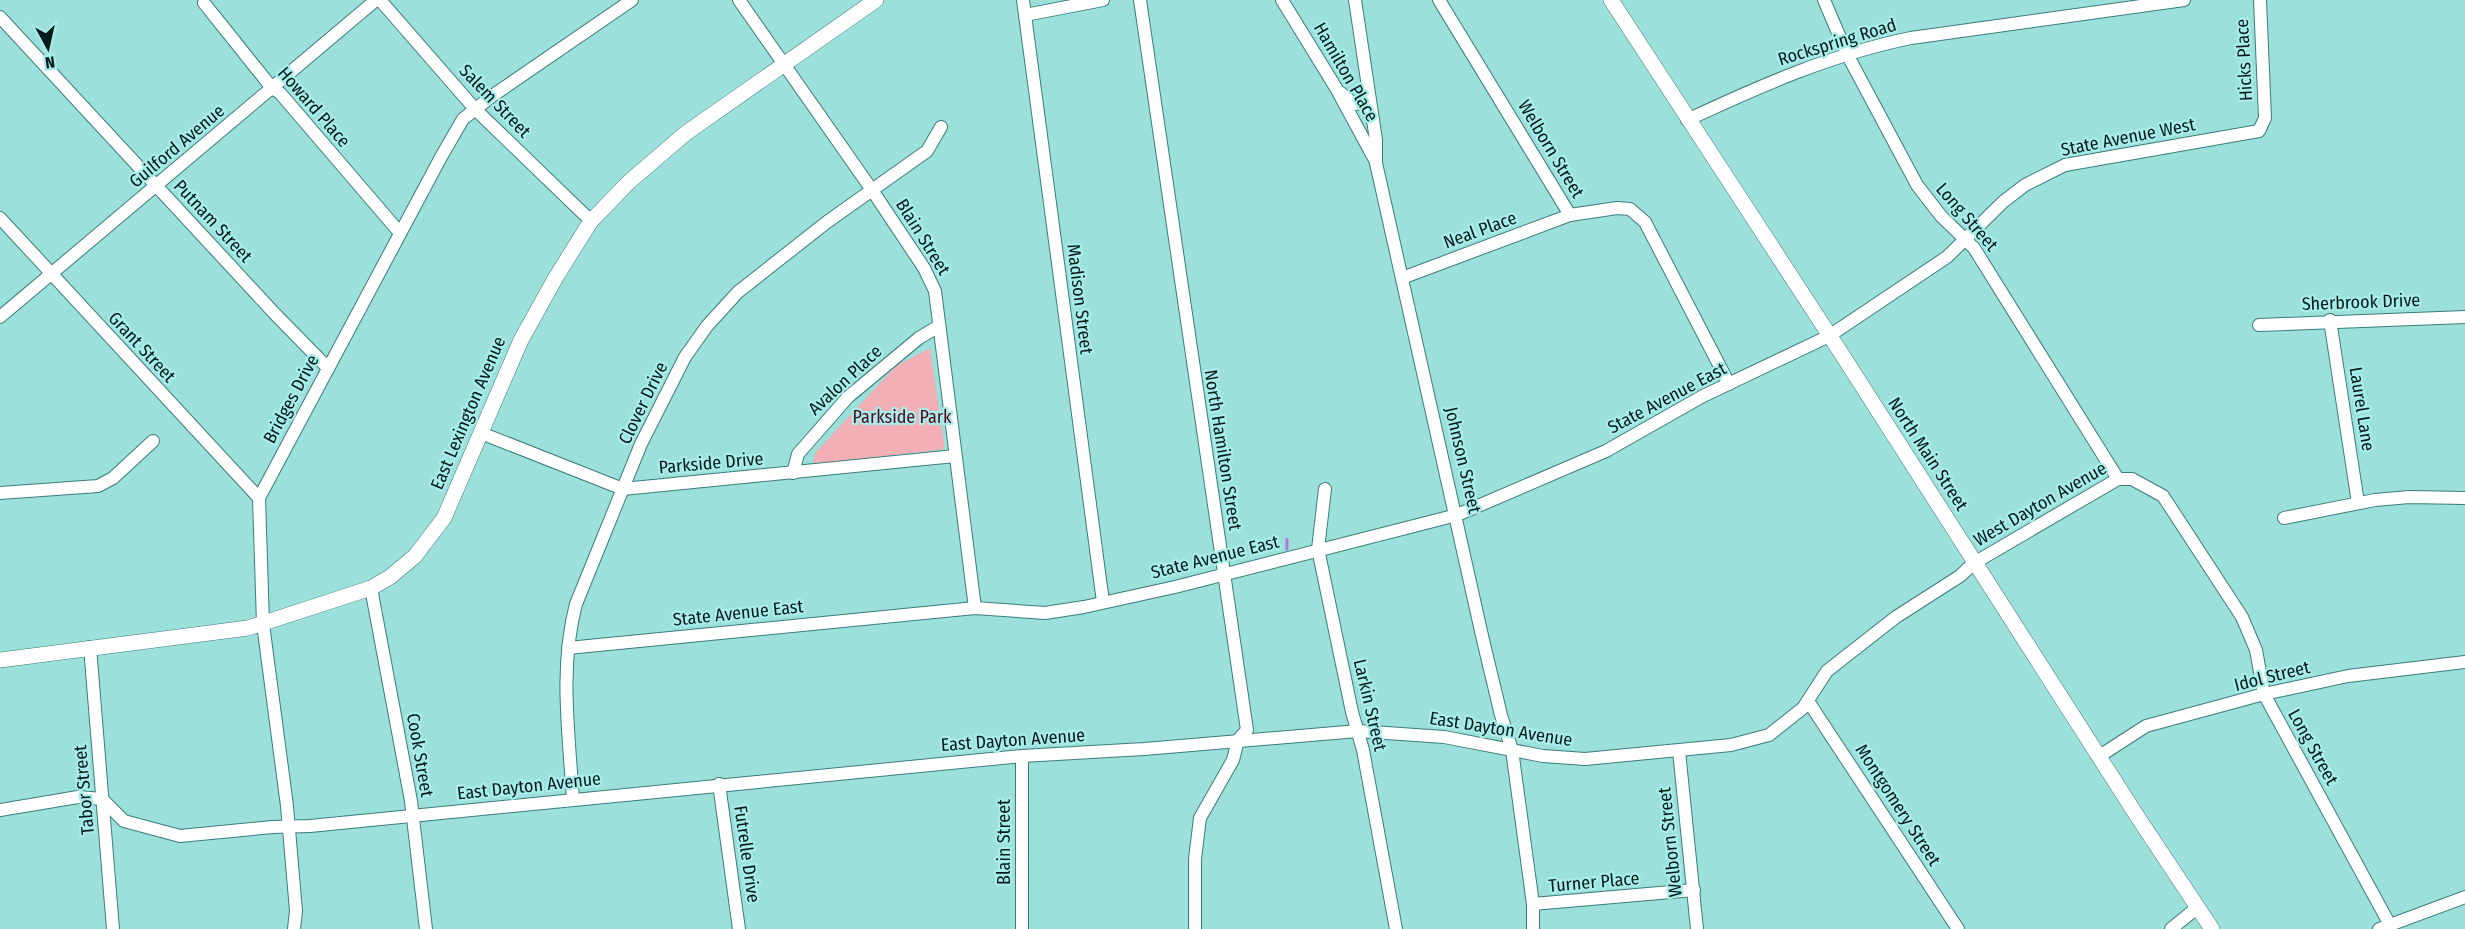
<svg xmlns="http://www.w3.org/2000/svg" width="2465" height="929" font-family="'Fira Sans Condensed',sans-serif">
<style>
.green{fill:#f2afb6}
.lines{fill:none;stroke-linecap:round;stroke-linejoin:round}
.stream{stroke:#b27ad3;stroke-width:3}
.minor-casing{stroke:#3a7d7b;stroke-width:14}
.major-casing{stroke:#3a7d7b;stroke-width:16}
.minor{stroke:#fff;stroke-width:12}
.major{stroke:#fff;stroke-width:15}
.labels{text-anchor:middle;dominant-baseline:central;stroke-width:4.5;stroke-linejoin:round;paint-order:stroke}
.street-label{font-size:18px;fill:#001b1a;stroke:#a9edea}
.park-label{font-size:18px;fill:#50081b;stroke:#a9edea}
</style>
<rect width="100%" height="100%" fill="#9ce0dc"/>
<!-- green -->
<path class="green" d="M930 348 945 449 813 465 815 453 896 366Z"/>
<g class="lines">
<!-- stream -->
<path class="stream" d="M1287 549V539"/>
<defs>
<g id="minor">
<path d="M380 0 475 109 591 221"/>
<path d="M739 0 872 190 924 268 935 291 975 608"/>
<path d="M1023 0 1103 602"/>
<path d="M1140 0 1247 730 1238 740 1233 760 1200 818 1195 859V929"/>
<path d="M1282 0 1336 88 1376 162"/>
<path d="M1355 0 1376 140V163L1483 640 1501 715 1512 750 1533 904V929"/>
<path d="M1439 0 1570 215"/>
<path d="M1824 0 1847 54 1917 185 1941 216 1974 248 2118 479"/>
<path d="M204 3 272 88 280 93 400 233"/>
<path d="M1025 15 1103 0"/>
<path d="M0 17 275 314 328 368"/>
<path d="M1341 93 1354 104 1370 103"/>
<path d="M1687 120C1760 86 1832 54 1911 38L2184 0"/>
<path d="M0 218 259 498"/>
<path d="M1402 278 1570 215 1617 208 1630 209 1645 222 1729 384"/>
<path d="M0 317 376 0"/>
<path d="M2330 320 2358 503"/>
<path d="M2259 325 2465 317"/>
<path d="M481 433 623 489 955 456"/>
<path d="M793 473 798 454 848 397 919 338 939 326"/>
<path d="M1325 489 1318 549 1352 712 1363 750 1396 929"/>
<path d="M0 493 98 486 113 478 153 441"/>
<path d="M2284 518 2375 500 2409 497 2465 498"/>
<path d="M371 588 411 801 426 929"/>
<path d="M90 647 113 929"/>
<path d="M568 648 975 608 1045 613 1084 607 1175 587 1457 515 1606 451 1703 396 1829 336 1947 257 2003 202 2025 185 2065 165 2259 131 2265 118 2260 0"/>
<path d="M1808 701 1958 929"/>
<path d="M1679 751 1697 929"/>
<path d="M2098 757 2146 726 2264 694 2348 676 2465 662"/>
<path d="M719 784 739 929"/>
<path d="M573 800C569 734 559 668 576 604L641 444 685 357 707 326 738 292 827 222 927 151 941 127"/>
<path d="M0 810 78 797 102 799 124 821 180 836 273 827 310 826 1022 756 1144 749 1358 731 1444 737 1543 756 1585 759 1731 745 1769 735 1803 708 1827 671 1896 617 1960 576 1974 563 2118 479H2132L2163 496 2242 617 2256 650 2264 694 2390 925"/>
<path d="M1533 904 1694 890"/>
<path d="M294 929 296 911 287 806 263 624 259 498 441 157 463 119 492 96 632 0"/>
<path d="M1022 929V756"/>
<path d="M2171 929 2198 907"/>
<path d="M2379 929 2465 897"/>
</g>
<g id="major">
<path d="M1611 0 1843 356 2137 816 2212 929"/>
<path d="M0 660 248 628 371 588 390 577 415 556 444 518 521 340 556 277 591 221 630 181 686 133 876 0"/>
</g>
</defs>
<!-- minor casing -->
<use href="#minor" class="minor-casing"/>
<!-- major casing -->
<use href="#major" class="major-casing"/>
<!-- minor -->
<use href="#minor" class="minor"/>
<!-- major -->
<use href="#major" class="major"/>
</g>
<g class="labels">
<!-- street labels -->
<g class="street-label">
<text transform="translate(1837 42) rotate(-17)">Rockspring Road</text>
<text transform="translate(2244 60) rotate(-93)">Hicks Place</text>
<text transform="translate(1346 72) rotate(60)">Hamilton Place</text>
<text transform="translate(495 101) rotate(46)">Salem Street</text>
<text transform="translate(314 107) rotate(49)">Howard Place</text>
<text transform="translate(2128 137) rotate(-11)">State Avenue West</text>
<text transform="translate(177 146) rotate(-40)">Guilford Avenue</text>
<text transform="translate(1551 149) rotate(59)">Welborn Street</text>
<text transform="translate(1967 217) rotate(49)">Long Street</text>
<text transform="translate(213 221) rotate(47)">Putnam Street</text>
<text transform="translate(1480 230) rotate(-20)">Neal Place</text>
<text transform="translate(923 237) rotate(58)">Blain Street</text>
<text transform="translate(1080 299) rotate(83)">Madison Street</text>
<text transform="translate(2361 302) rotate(-2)">Sherbrook Drive</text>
<text transform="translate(142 347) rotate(47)">Grant Street</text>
<text transform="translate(845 380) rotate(-43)">Avalon Place</text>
<text transform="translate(1667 398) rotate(-28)">State Avenue East</text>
<text transform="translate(291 399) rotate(-62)">Bridges Drive</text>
<text transform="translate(643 403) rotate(-64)">Clover Drive</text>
<text transform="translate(2362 409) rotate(81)">Laurel Lane</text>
<text transform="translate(468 413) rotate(-67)">East Lexington Avenue</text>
<text transform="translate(1223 450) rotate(81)">North Hamilton Street</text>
<text transform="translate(1928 454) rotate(57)">North Main Street</text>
<text transform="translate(1463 460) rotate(77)">Johnson Street</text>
<text transform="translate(711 463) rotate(-5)">Parkside Drive</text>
<text transform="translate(2040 504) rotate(-30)">West Dayton Avenue</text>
<text transform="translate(1215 557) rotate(-14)">State Avenue East</text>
<text transform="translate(738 613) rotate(-6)">State Avenue East</text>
<text transform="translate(2272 676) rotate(-14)">Idol Street</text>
<text transform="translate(1370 705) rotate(77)">Larkin Street</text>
<text transform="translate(1501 729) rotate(9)">East Dayton Avenue</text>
<text transform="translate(1013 740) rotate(-4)">East Dayton Avenue</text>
<text transform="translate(2313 747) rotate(61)">Long Street</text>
<text transform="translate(420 755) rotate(80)">Cook Street</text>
<text transform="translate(529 786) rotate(-6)">East Dayton Avenue</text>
<text transform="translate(84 790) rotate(-95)">Tabor Street</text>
<text transform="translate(1898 805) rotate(57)">Montgomery Street</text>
<text transform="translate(1004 842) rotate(-90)">Blain Street</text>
<text transform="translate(1670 842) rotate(-96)">Welborn Street</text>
<text transform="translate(747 854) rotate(82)">Futrelle Drive</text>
<text transform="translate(1594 882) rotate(-5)">Turner Place</text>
</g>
<!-- park labels -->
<g class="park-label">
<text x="902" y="417">Parkside Park</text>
</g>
</g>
<!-- north arrow -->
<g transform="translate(48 48) rotate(172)" stroke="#a9edea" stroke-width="4.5" paint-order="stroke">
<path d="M0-4.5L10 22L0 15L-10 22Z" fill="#001b1a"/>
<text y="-9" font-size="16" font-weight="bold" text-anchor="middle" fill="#001b1a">N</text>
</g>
</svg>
